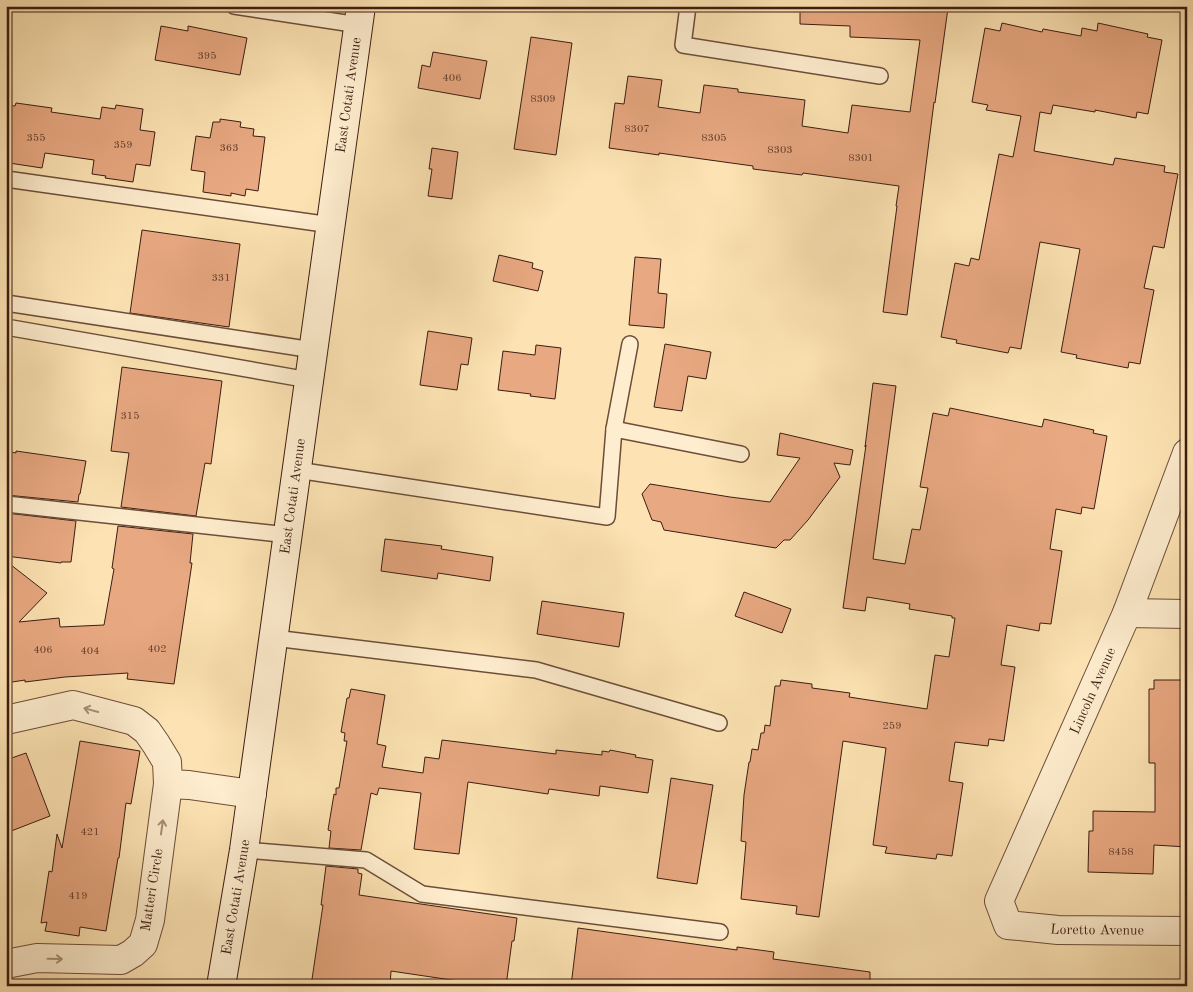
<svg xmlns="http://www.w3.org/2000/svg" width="1193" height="992" font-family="'Old Standard TT',serif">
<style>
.building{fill:#e8a881;stroke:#3c1d12}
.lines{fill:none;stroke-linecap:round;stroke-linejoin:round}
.service-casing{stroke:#6c4e3a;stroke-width:18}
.minor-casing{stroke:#6c4e3a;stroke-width:30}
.secondary-casing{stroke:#3c1d12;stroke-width:30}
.service{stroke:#feedce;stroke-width:15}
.minor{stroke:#feedce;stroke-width:28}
.secondary{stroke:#feedce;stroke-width:28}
.oneway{stroke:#a78f79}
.labels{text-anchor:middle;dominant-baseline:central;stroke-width:4;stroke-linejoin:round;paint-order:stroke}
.number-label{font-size:11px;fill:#67402e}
.street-label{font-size:14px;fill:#3c1d12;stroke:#feedce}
</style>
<rect width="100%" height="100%" fill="#fde3b3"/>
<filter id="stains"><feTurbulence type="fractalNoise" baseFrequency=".004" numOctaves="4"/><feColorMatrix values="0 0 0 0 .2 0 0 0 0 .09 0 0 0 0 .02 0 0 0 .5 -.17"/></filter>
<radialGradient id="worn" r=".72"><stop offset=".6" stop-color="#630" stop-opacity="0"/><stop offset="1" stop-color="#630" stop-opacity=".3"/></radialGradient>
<!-- building -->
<g class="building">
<path d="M800 6H933L948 8 935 103 934 102 907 315 883 312 897 206H896L899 186 803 173 802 175 753 169V166L659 153V155L609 148 615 103 624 104 628 76 662 80 658 107 700 113 704 85 738 89V92L805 100 802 126 848 133 852 105 910 112 920 40 850 37V26L800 24Z"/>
<path d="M1002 23 1042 32 1043 29 1081 36 1082 28 1097 31 1098 23 1148 34 1147 37 1162 40 1148 114 1137 112 1136 118 1095 110V112L1053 105 1051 114 1040 112 1034 151 1113 165 1115 158 1165 166 1164 172 1178 174 1164 248 1153 246 1144 288 1154 290 1140 364 1129 362 1128 368 1076 358 1077 355 1061 352 1080 249 1040 242 1021 349 1010 347 1008 353 956 343 957 340 941 337 955 263 969 266 971 258 979 260 999 154 1013 157 1021 116 986 110 988 105 972 102 985 28 1000 31Z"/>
<path d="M161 26 188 31V26L247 38 240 75 155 60Z"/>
<path d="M531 37 572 43 556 155 514 149Z"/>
<path d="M433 52 487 61 480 99 418 88 422 65 430 67Z"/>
<path d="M16 103 52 108 51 112 100 119 102 107 115 109 116 105 143 109 140 130 155 132 150 166 136 164 133 182 105 178 106 176 92 174 94 160 45 153 42 168 9 163 11 149 6 148V105L15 106Z"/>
<path d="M220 119 241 122 240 127 254 129 253 136 265 137 258 191 246 189 245 196 231 193V196L203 192 205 172 191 170 196 136 210 138 213 122H220Z"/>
<path d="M432 148 458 152 452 199 428 196 432 169H429Z"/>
<path d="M142 230 240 244 229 327 130 313Z"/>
<path d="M499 255 533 263 532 268 543 271 538 291 493 281Z"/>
<path d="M635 257 661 259 658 293 667 294 664 328 629 325Z"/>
<path d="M428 331 472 338 468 365 461 364 457 390 420 385Z"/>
<path d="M665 344 711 352 706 379 688 376 682 411 654 407Z"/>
<path d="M536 345 561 348 555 399 530 396 531 394 498 390 503 351 535 355Z"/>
<path d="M122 367 222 381 211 464 205 463 196 516 121 507 129 453 111 451Z"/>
<path d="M873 383 896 386 873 559 905 564 912 529 920 530 928 488 920 487 933 413 948 416 950 408 1042 427 1044 419 1094 430 1093 433 1107 436 1094 509 1082 507 1081 514 1056 509 1050 549 1062 551 1051 624 1040 623 1039 631 1007 625 1001 665 1015 667 1004 741 989 739 988 746 955 742 949 781 963 783 952 856 937 854 936 859 885 853 887 847 873 845 886 748 843 741 819 917 796 914 797 906 741 899 746 842 741 841 744 795 749 762H750L752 749 758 750 761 733H764L765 725 770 726 775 686H780L781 680 812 684V688L850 693 849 697 927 709 935 655 949 657 955 618H952V616L909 609 910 604 867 597 865 611 843 608 866 445 865 447Z"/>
<path d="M780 433 853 450 850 465 834 463 840 477 808 520 790 540H784L776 548 664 530 661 522 652 520 642 494 650 484 730 497 770 502 800 458 777 455Z"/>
<path d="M6 451 16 453V451L86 461 80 494H79L78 502 6 495Z"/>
<path d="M6 513 76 521 71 562H61V563L6 556Z"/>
<path d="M118 526 193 534 190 563H192L174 684 127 679 128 673 65 677 25 682V680L6 683V561L47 593 19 622 59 618 60 627 104 625 114 569 112 568Z"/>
<path d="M385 539 442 546 441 549 493 557 490 581 438 573 437 579 381 571Z"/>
<path d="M744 592 791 609 782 633 735 616Z"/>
<path d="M542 601 624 613 619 647 537 634Z"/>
<path d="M1154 680H1187V847L1154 845 1153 874 1088 872 1089 831H1093V811L1155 812V763H1149V689H1154Z"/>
<path d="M351 689 385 695 377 744 386 746 382 767 423 773 425 757 439 759 442 740 556 754V750L602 755V751L609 752 610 750 636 755 635 757 653 760 648 793 600 786 599 796 549 789 548 794 468 782 459 854 414 849 421 793 379 788 377 795 371 793 361 850 329 848 331 831 328 830 334 794 336 795V788H339L347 741H344L345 733 341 732 347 698H349Z"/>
<path d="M80 741 140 751 131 804 126 803 119 858H118L106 931 80 927 79 936 45 931 47 922 41 923 49 871 52 872 57 834 62 848Z"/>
<path d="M26 753 50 816 6 833V760Z"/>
<path d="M671 778 713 785 697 884 657 878Z"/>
<path d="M326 866 358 869V873L362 874 359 895 517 918 514 941H512L506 986H492L391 971 390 986H311L323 905H321Z"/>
<path d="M578 928 737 950V947L774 952 773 959 870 972V986H571Z"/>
</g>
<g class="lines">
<defs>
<g id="service">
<path d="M234 6 359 25"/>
<path d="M688 6 683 45 880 76"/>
<path d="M6 179 331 225"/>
<path d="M6 303 313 350"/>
<path d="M6 327 309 380"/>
<path d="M614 429 630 344"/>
<path d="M297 470 607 517 614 429 741 454"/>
<path d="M6 504 288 535"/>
<path d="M274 638 536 670 719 723"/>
<path d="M244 850 366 860 422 894 720 932"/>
</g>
<g id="minor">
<path id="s1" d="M1187 453 1127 613 999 901 1008 925 1058 930 1187 931"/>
<path d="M1127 613 1187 614"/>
<path d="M6 720 73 705 134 721 147 731 156 744 167 762 168 784 150 920 143 944 133 953 121 960 37 958 6 964"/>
<path d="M168 784 189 785 252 794"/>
</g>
<g id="secondary">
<path id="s2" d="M221 986 244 850 361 6"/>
</g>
</defs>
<!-- service casing -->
<use href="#service" class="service-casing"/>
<!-- minor casing -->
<use href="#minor" class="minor-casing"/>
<!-- secondary casing -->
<use href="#secondary" class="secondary-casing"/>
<!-- service -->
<use href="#service" class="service"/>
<!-- minor -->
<use href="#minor" class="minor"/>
<!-- secondary -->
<use href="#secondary" class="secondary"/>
</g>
<!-- one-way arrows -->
<defs><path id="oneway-shaft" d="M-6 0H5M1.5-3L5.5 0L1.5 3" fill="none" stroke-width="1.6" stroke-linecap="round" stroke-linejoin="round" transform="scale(1.25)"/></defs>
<g class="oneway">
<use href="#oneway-shaft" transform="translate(91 710) rotate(-165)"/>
<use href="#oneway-shaft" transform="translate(162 827) rotate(-82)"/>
<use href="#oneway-shaft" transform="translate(55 959) rotate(1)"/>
</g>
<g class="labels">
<!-- number labels -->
<g class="number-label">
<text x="207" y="56">395</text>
<text x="452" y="78">406</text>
<text x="543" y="99">8309</text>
<text x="637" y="129">8307</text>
<text x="36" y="138">355</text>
<text x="714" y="138">8305</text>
<text x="123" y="145">359</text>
<text x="229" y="148">363</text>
<text x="780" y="150">8303</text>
<text x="861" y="158">8301</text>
<text x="221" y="278">331</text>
<text x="130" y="416">315</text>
<text x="157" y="649">402</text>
<text x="43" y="650">406</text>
<text x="90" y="651">404</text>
<text x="892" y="726">259</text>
<text x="90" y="832">421</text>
<text x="1121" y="852">8458</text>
<text x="78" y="896">419</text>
</g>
<!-- street labels -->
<g class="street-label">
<text stroke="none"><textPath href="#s2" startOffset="900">East Cotati Avenue</textPath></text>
<text stroke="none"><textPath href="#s2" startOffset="495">East Cotati Avenue</textPath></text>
<text transform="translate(1093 691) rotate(-66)">Lincoln Avenue</text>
<text transform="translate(152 890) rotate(-81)">Matteri Circle</text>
<text stroke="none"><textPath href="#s2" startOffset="90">East Cotati Avenue</textPath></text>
<text stroke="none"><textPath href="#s1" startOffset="601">Loretto Avenue</textPath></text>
</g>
</g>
<!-- margin -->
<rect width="1193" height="992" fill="none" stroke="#fde3b3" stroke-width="25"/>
<rect x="8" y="8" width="1178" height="977" fill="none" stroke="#3c1d12" stroke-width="2.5"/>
<rect x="12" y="12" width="1168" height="967" fill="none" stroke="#3c1d12"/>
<rect width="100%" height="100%" filter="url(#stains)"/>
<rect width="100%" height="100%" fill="url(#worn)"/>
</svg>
